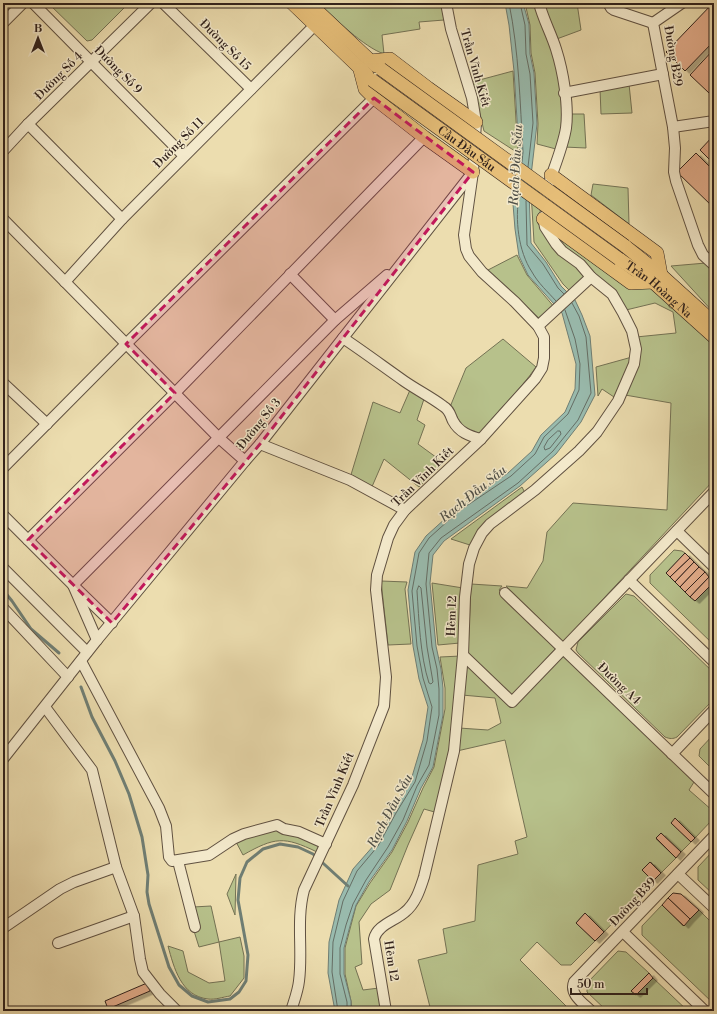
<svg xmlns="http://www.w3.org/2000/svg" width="717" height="1014" font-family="'Libre Bodoni',serif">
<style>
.green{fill:#b7c18b;stroke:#747254}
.water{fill:#99bbae;stroke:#6f7e74}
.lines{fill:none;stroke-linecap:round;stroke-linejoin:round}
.shore{stroke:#656e65;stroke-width:1}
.stream{stroke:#6f7e74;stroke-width:3}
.building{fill:#e2ac8a;stroke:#31221c;filter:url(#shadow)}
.minor-casing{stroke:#605141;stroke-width:12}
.major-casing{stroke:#31221c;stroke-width:14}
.minor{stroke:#f3e9cb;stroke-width:10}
.major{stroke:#e6be78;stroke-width:13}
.major-bridge-casing{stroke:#31221c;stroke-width:14;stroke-linecap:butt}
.major-bridge{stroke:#e6be78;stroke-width:13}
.marked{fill:#c2185b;fill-opacity:0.2;stroke:#c2185b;stroke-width:3;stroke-dasharray:8 5;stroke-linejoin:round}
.labels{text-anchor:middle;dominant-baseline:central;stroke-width:3;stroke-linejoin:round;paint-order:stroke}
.street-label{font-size:12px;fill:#31221c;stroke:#f3e9cb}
.water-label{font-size:13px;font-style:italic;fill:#505048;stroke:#f3e9cb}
</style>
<defs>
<filter id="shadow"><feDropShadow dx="4.5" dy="2.5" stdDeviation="0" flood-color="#0004"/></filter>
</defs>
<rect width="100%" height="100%" fill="#ecddaf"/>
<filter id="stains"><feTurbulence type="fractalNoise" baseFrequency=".005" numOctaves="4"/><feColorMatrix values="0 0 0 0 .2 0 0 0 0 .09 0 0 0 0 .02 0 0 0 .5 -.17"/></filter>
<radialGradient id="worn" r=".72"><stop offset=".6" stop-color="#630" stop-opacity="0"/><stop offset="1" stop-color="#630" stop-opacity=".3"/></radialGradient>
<!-- green -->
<g class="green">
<path d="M48 3H129L92 40 87 41Z"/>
<path d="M319 3H442L444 20 419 22 420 29 382 35 384 54C364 47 335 19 319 3Z"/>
<path d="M525 3H537L556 54 564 118 556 149 537 144 538 124 535 73 531 53 530 25Z"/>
<path d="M540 3H577L581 30 554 40Z"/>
<path d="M513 71 518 153 484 131 472 82Z"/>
<path d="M629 84 632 113 601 114 600 89Z"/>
<path d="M570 114H584L586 148 564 147Z"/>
<path d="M532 183 544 191 540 210 542 227 587 276 570 291 563 284 534 242 531 192Z"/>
<path d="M593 184 628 188 629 224 591 195Z"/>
<path d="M551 231 648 282 714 341V480L563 642 506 586 527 588 543 561 547 532 573 503 667 510 671 403 625 395 636 337 676 333 673 312 655 303 626 310 565 248Z"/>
<path d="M517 255 527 275 555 308 541 320 488 270Z"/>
<path d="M706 263 714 271V313L671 266Z"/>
<path d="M503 339 536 367C519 392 496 411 479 436 461 430 461 420 450 407L466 368Z"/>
<path d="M632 357 617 399 602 389 598 396 596 367Z"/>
<path d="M410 390 424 399 417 420 425 425 418 444 444 463 419 487 384 459 371 489 350 478 373 402 400 413Z"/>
<path d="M522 487 526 495 473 546 451 539Z"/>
<path d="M674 550 682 551 685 553 666 573 695 601 714 582V645L650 583V575Z"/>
<path d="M381 581 407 582 405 589 411 644 388 645Z"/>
<path d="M432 583 463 588 460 643 438 645Z"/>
<path d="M471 584 502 586 499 590 556 648 511 696 468 653Z"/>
<path d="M626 594 634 596 714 673V699L677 737C673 739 670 739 665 737L578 653 576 650 578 642Z"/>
<path d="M461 656 456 710 438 813 424 809 408 845 390 890 371 904 359 922 362 964 355 967 363 990 379 988 383 1011H352L351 1001 345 974V948L356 906 370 883 392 852 408 822 423 788 434 767 445 709V688L440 657Z"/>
<path d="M563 656 694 782 689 790 713 811V819L695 838 676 819 671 823 691 842 681 852 661 833 656 839 676 858 661 873 651 862 642 870 653 881 604 932 585 913 576 923 595 941 571 965H561L537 942 520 960 571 1011H431L418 960 447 953 443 929 475 921 478 865 518 854 515 841 527 837 505 740 457 751 459 728 488 730 501 723 495 698 462 695 465 664 511 708Z"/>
<path d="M714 734V771L699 756 700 749Z"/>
<path d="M276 827 322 844 317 852C284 836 275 837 243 855L235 840Z"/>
<path d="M714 850V893L713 894 698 880V867Z"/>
<path d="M236 874 235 915 227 894Z"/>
<path d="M662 905 683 926 699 910 714 925V1004L642 935V926Z"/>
<path d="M211 906 219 942 240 937 244 956V978L230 996C223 997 215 1000 208 999 181 996 174 968 168 946L183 951 188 972 209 983 225 981 219 942 199 947 194 931 193 907Z"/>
<path d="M618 951 626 952 649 973 632 990 636 995 653 978 688 1011H607L587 992V983Z"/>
</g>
<!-- water -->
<path class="water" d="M505 3H523L529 24 530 54 534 73 537 124 529 193 531 243 546 262 561 286 575 300 582 315 590 336 595 395 581 422 556 454 520 486 444 541 433 555 430 583 436 646 441 669 443 688V715L433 767 421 788 407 821 392 850 369 882 356 905 350 926 344 948V974L351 1001V1011H335L328 973 329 942 339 900 353 869 375 844 392 811 411 780 423 740 428 707 419 679 413 646 408 590 415 552 426 536 457 508 508 473 532 451 541 435 565 412 575 389 576 364 562 313 528 275 519 256 515 229 513 204 519 152 514 71 509 25Z"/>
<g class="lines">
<!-- shore -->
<g class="shore">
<path d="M509 3C519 52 520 102 523 152L522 162"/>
<path d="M520 3 525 25 526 54 530 74 533 123 528 167"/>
<path d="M519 196C515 219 518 251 532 272 538 283 548 292 556 301"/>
<path d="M526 201 527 245 543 264 558 288 564 294"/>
<path d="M558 431H560L561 434 550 448 545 450 544 447 548 440Z"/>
<path d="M419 586 421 588 427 647 433 682 431 684 429 683C420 655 419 620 417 591Z"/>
<path d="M338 1011 332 972 333 942 343 901 357 871 378 846 396 813 415 782 427 741 432 707 423 678 417 646 412 591 419 553 429 538 459 511 511 476 535 454 544 437 568 414 579 390 580 364 575 339 565 310"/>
<path d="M347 1011V1002L340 974V948L346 925 353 904 366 880 388 847 403 820 417 786 429 765 439 715V689L437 669 432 647 426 584 429 553 441 538 518 483 553 451 578 420 591 393 586 337 579 316 572 303"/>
</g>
<!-- stream -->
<g class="stream">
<path d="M3 590 12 601 31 629 59 653"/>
<path d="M81 687 92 717 115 761 129 794 142 837 148 875 147 892 149 904 169 967 179 985 192 996 208 1002 230 999 239 992 246 981 248 955 238 900 240 878 247 862 263 849 280 844 298 847 313 854 348 886"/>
</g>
</g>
<!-- building -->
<g class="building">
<path d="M713 3H714V41L685 71 666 52Z"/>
<path d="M714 49V88L709 93 690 75Z"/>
<path d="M714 135V164L700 150Z"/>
<path d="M696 153 714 171V208L677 172Z"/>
<path d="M685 553 690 558 670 577 666 573Z"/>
<path d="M690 558 694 562 675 582 670 577Z"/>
<path d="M694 562 699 567 680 587 675 582Z"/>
<path d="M699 567 705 572 685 592 680 587Z"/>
<path d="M705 572 709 577 690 597 685 592Z"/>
<path d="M709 577 714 582 695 601 690 597Z"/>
<path d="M675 818 695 838 691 842 671 823Z"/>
<path d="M661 833 681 852 676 858 656 838Z"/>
<path d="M650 862 661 873 653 881 642 870Z"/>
<path d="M673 893 681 894 699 910 690 919 668 898Z"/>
<path d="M668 898 690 919 684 926 662 905Z"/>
<path d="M585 913 604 932 595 941 576 923Z"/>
<path d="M649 973 653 978 636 995 631 991Z"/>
<path d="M147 983 150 991 108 1009 105 1001Z"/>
</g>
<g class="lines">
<defs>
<g id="minor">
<path d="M33 3 184 156"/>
<path d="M163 3 251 89"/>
<path d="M539 3C543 19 551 33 556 49 563 71 569 105 566 128 563 148 551 175 545 195"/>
<path d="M608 3 611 8 614 10 653 23"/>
<path d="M682 3 653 23 673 127 675 148 674 172 676 181 698 245 703 255 714 265"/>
<path d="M3 23 23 3"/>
<path d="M564 93 663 74"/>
<path d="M28 124 122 219"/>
<path d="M673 127 714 121"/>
<path d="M3 151 28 124 151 3"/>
<path d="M3 219 219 438 245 461 260 444 473 172"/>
<path d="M290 274 335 320"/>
<path d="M65 282 122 219 315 25"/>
<path d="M538 326 591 277"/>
<path d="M343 338C364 352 384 367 404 381 417 390 431 397 443 406 450 410 450 415 453 421 459 432 469 436 481 439"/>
<path d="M3 383 47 424"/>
<path d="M260 444 350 480 405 510"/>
<path d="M3 468 126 344 374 98"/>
<path d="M3 515 73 585 335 320 387 275"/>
<path d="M677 531 714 567"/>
<path d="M28 540 175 393 424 137"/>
<path d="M3 568 87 652"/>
<path d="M629 580 714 662"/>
<path d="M73 585 97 640"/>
<path d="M77 589 112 623"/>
<path d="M505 593 714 794"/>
<path d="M3 608 68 677"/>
<path d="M463 655 512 702 714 492"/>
<path d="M81 661 159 808 166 826 169 857 172 861 209 855 233 839 244 834 277 825 284 829 299 832 326 844"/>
<path d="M45 707 92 770 116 867 134 916 140 959 143 972 160 994 177 1011"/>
<path d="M672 754 714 710"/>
<path d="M3 759 97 640 245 461"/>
<path d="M178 861 195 927"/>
<path d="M678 874 714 908"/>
<path d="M3 928 60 889 74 882 116 867"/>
<path d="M623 932 705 1011"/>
<path d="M58 943 134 916"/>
<path d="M291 1011C294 1001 298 991 299 981 303 951 296 920 304 890L353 785 384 706 386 677 376 590 377 575 388 538 394 525 405 510 481 439 535 379 542 368 544 358V337L538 326 515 302 482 272 469 256 466 249 464 235 473 172 476 122 472 98 451 29 446 3"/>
<path d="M386 1011 374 939C377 925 395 921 405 912 416 903 420 889 424 877L454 751 463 655 465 597 469 564 474 548 482 533 490 524 535 490 579 451 597 432 618 401 634 364 636 349 632 331 623 313 612 294 591 277 580 264 562 251 556 244 545 227 543 217"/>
<path d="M591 1011C583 1003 569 994 574 982L714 836"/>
</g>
<g id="major">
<path d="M292 3 367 75"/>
<path d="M309 3 376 66"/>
<path d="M370 61 390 59 428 88 476 122"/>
<path d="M360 70 365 89 374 98 424 137 473 172"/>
<path d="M551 175 657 253 661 275"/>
<path d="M543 219 631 283 653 282"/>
<path d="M625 246 661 275 714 323"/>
<path id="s1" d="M619 259 653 282 714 337"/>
</g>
</defs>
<!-- minor casing -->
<use href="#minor" class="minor-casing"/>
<!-- major casing -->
<use href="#major" class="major-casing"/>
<!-- minor -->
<use href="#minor" class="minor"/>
<!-- major -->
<use href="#major" class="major"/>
<defs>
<g id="major-bridge">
<path d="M381 69 625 246"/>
<path id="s2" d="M372 80 619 259"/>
</g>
</defs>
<!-- major-bridge casing -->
<use href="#major-bridge" class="major-bridge-casing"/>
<!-- major-bridge -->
<use href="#major-bridge" class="major-bridge"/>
</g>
<!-- marked area -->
<path class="marked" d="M374 98 473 172 260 444 112 623 28 540 175 393 126 344Z"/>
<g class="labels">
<!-- street labels -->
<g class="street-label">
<text transform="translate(225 45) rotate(45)">Đường Số 15</text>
<text transform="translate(673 56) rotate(80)">Đường B29</text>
<text transform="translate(475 68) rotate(74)">Trần Vĩnh Kiết</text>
<text transform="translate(118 70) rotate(45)">Đường Số 9</text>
<text transform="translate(59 76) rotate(-45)">Đường Số 4</text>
<text transform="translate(179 143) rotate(-45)">Đường Số 11</text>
<text stroke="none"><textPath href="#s2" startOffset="117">Cầu Đầu Sấu</textPath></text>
<text stroke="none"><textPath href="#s1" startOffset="50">Trần Hoàng Na</textPath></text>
<text transform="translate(259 424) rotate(-51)">Đường Số 3</text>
<text transform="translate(423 477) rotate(-44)">Trần Vĩnh Kiết</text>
<text transform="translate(452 616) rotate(-88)">Hẻm 12</text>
<text transform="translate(619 684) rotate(44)">Đường A4</text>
<text transform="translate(335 790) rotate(-67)">Trần Vĩnh Kiết</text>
<text transform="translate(633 902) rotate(-47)">Đường B39</text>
<text transform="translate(391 961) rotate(81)">Hẻm 12</text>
</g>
<!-- water labels -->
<g class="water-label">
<text transform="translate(516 165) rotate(-87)">Rạch Đầu Sấu</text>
<text transform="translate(473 494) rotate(-39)">Rạch Đầu Sấu</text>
<text transform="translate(390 811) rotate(-62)">Rạch Đầu Sấu</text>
</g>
</g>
<!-- margin -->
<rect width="717" height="1014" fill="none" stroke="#ecddaf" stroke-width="16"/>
<rect x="4" y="4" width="709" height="1006" fill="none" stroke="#31221c" stroke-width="2"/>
<rect x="8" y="8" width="701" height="998" fill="none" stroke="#31221c"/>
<!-- north arrow -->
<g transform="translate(38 38)" stroke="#f3e9cb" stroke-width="3" paint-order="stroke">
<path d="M0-3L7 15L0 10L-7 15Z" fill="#31221c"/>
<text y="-6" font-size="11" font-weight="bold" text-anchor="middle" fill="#31221c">B</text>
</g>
<!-- scale -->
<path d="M571 988v6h76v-6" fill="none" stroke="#31221c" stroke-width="2"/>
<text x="577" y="988" font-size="12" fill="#31221c" stroke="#f3e9cb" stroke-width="3" paint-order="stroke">50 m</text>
<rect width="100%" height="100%" filter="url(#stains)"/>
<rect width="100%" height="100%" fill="url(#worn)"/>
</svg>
